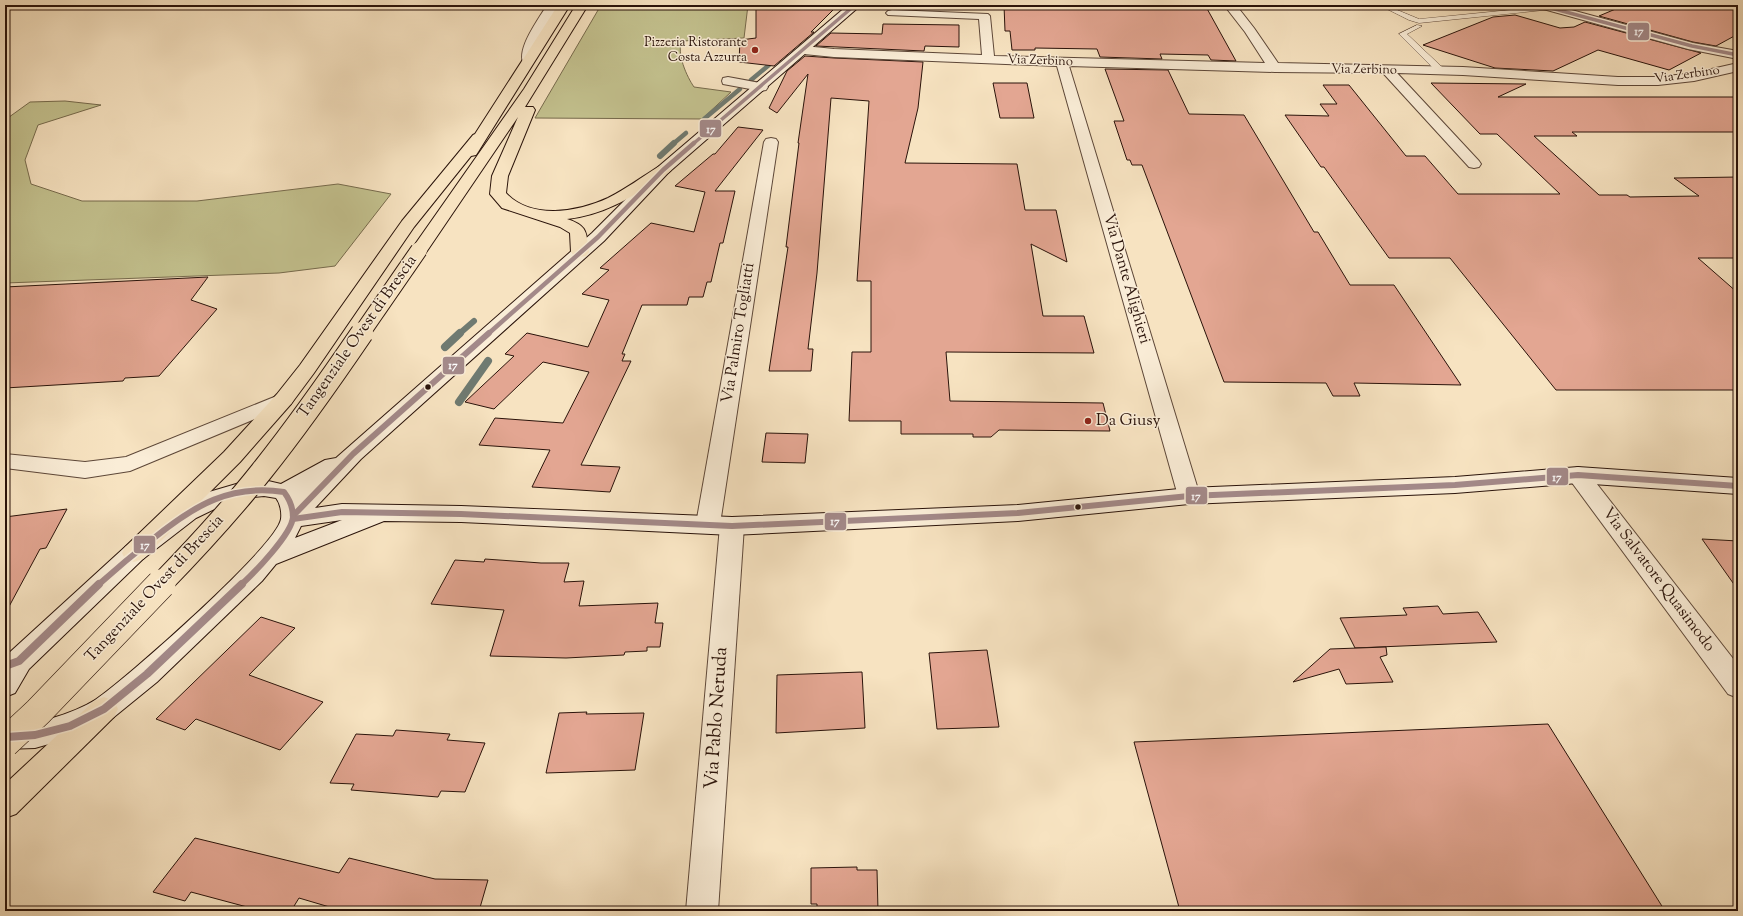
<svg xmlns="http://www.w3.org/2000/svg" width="1743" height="916" font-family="'Sorts Mill Goudy',serif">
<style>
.green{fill:#c3c18e;stroke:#766a4c}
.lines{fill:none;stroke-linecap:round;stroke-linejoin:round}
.stream-far2{stroke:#6f7a71;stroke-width:4.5}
.stream-far1{stroke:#6f7a71;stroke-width:6}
.stream{stroke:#6f7a71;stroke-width:8}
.building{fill:#e3a692;stroke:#2a130a}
.lane-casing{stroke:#5d4738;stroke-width:1}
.street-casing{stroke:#5d4738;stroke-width:2}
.secondary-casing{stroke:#2a130a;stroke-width:2}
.primary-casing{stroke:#2a130a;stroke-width:2}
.lane{fill:#faedd7;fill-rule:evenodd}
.street{fill:#faedd7;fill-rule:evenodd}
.secondary{fill:#faedd7;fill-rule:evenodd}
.primary{fill:#f7e3c1;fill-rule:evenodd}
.primary-bridge-far2-casing{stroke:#2a130a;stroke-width:18;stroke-linecap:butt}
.primary-bridge-far1-casing{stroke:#2a130a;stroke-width:24;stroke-linecap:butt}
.primary-bridge-casing{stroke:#2a130a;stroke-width:30;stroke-linecap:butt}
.primary-bridge-far2{stroke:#f7e3c1;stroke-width:16}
.primary-bridge-far1{stroke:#f7e3c1;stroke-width:22}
.primary-bridge{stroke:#f7e3c1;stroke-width:29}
.bus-1-far3-casing{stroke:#faedd7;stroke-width:5}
.bus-1-far2-casing{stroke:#faedd7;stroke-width:7}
.bus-1-far1-casing{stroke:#faedd7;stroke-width:9}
.bus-1-casing{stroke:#faedd7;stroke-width:11}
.bus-1-far3{stroke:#a38989;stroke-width:3.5}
.bus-1-far2{stroke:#a38989;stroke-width:4.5}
.bus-1-far1{stroke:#a38989;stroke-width:6}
.bus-1{stroke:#a38989;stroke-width:8}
.poi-dot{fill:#8f2418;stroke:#faedd7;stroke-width:1.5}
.bus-dot{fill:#2a130a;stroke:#faedd7;stroke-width:1.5}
.labels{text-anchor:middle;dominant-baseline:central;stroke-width:3;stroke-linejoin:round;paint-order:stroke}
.far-poi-label{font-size:13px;fill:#2a130a;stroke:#faedd7;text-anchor:end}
.far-street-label{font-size:13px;fill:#2a130a;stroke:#faedd7}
.street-label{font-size:16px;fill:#2a130a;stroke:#faedd7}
.poi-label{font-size:16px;fill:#2a130a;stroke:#faedd7;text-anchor:start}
.near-street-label{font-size:19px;fill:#2a130a;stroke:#faedd7}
.line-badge{stroke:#faedd7;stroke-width:1.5}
.badge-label{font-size:11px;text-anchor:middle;font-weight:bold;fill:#fff}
</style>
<rect width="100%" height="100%" fill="#f7e3c1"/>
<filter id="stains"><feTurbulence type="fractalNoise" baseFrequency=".005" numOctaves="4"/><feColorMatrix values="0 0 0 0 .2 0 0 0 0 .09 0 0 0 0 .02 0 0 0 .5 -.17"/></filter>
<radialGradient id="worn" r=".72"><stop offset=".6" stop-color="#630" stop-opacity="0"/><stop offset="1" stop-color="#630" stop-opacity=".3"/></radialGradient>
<!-- green -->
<g class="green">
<path d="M601 5H748L744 38 682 41C676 53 687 77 694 87L731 92 702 119 535 118Z"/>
<path d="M65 101 101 105 38 125 25 160 31 184 82 201H197L338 184 391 194 335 266 279 273 5 283V120L30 102Z"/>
</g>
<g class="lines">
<!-- stream-far2 -->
<g class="stream-far2">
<path d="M751 80 769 65"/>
<path d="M704 119 740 89"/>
<path d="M673 144 686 133"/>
</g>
<!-- stream-far1 -->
<g class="stream-far1">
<path d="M660 156 674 143"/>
<path d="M459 334 474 321"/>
</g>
<!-- stream -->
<g class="stream">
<path d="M445 347 460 333"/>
<path d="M459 402 488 361"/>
</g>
</g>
<!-- building -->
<g class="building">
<path d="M756 5H838L811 32H814L774 66 739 62 740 40 756 38Z"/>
<path d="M1004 5H1205L1236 61 1211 60 1208 55 1160 54 1162 59 1100 57 1097 49 1035 48V50H1012L1010 31H1005Z"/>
<path d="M1625 5H1729L1738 9V34L1716 46 1693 42 1599 16Z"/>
<path d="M1515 15 1560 28 1574 27 1585 22 1701 53 1669 70 1598 50 1553 71 1495 68 1423 45 1493 17Z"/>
<path d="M883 24 959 25V47L925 46 924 51 816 46 831 33 882 34Z"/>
<path d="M805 56 834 58 923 62 918 108 905 163 1017 164 1025 210H1056L1067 262 1031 244 1043 316H1084L1094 353 946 352 950 401 1103 403 1110 431 999 430 991 437H973V434H901V421H849L852 352H871V281H857L869 101 831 98 817 273 808 349H813L811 371H769L788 247H786L799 143H798L808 74 777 113 769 108 787 71Z"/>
<path d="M1105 69 1168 70 1189 114 1244 115 1314 232H1318L1350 285H1394L1461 385 1354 383 1360 396H1333L1326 383 1224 382 1142 165H1132L1130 160H1127L1114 121H1124Z"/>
<path d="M993 83H1027L1034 118H1000Z"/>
<path d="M1431 83 1526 84 1498 97H1738V132H1572L1577 136H1534L1599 195H1627L1630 197 1699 196 1674 178 1738 177V258H1698L1738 293V390H1556L1450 258H1389L1324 167H1321L1285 115 1329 116 1320 104H1337L1323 85H1349L1406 156H1425L1458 194H1560L1497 134H1480Z"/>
<path d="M738 127 763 130 715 191H735L723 243H720L711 282H707L703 297H689L687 305H642L622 354H625L622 361H631L581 465 620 467 610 492 532 487 550 450 479 445 495 418 563 423 589 372 543 362 494 409 465 402 514 356 505 354 527 333 588 347 609 300 582 294 609 270 600 268 651 223 694 232 705 192 675 186 713 154H715Z"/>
<path d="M208 277 191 300 217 309 159 376 125 378 123 381 5 388V287Z"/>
<path d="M766 433 808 434 805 463 762 462Z"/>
<path d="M67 509 46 548 40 549 5 614V517Z"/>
<path d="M1702 539 1738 541V590Z"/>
<path d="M485 559 541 563H569L564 582 584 581 579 606 658 603 655 623H663L660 647H647V651L625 652 624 655 566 658 490 656 504 610 431 604 455 560 484 562Z"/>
<path d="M1438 606 1443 614 1478 612 1497 642 1355 648 1340 618 1407 615 1403 608Z"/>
<path d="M261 617 295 628 249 675 323 702 280 750 196 719 185 730 156 719Z"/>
<path d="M1386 647 1387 655 1380 657 1393 682 1346 684 1339 669 1293 682 1330 649Z"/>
<path d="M987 650 999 727 937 729 929 653Z"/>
<path d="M862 672 865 728 776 733 777 675Z"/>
<path d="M587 712 586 714 644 713 635 770 546 773 559 713Z"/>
<path d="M1548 724 1665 911H1180L1134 742Z"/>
<path d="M396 730 450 734 447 740 485 743 465 792 441 791 438 797 351 790 354 784 330 783 356 734 393 736Z"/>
<path d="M195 838 339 873 349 858 435 879 488 880 479 911H343L299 898 291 911H262L191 892 185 901 153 892Z"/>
<path d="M857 867V870H877L878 911H817V904H811V868Z"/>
</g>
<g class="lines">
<defs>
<g id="lane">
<path d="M1552 6 1555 8 1554 9 1419 23 1409 20 1385 8 1390 7 1419 19Z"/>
<path d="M1417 25 1422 26 1407 34 1444 69V73H1438L1399 34Z"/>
</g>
<g id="street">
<path d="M547 5H559L535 46 534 61 532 64H524C515 50 540 17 547 5Z"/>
<path d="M1224 5H1236L1254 28 1278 63 1463 67 1618 77H1658L1694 73 1738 63V71L1694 81 1658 85H1618L1463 75 1397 73 1479 161 1481 164 1479 167 1474 168 1469 167 1383 73 1275 72 1069 66 1200 496 1197 502 1189 504 1181 502 1178 496 1057 66 834 57 804 54 800 53 798 50 800 47 804 46 834 49 982 55 979 19 888 15 886 13 888 11 892 10 988 14 990 16 994 56 1265 63 1245 32Z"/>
<path d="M1534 5H1553L1693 43 1738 51V59L1688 49 1536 7Z"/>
<path d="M728 77 766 84 768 87 766 90 761 91 723 84 722 81 723 78Z"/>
<path d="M771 138 776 139 778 142 720 524 716 530 708 532 700 530 696 524 764 142 766 139Z"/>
<path d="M284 393 291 394 294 399 291 404 130 471 85 478 5 468V454L85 462 126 457Z"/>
<path d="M1578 467 1586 470 1738 665V698L1728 694 1570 480 1567 475 1570 470Z"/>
<path d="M732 517 740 520 744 526 718 911H686L720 526 724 520Z"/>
</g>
<path id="secondary" d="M848 5H861L668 173 604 241 361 459 315 508 342 504 461 506 732 517 1018 505 1189 488 1455 477 1578 467 1738 478V494L1578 483 1455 493 1189 504 1018 521 732 535 461 522 384 521 276 564 262 581 157 682 114 717 70 738 35 748 5 749V722C26 730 76 712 95 700 124 681 277 546 281 519 282 512 280 503 276 498L264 496 244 498 225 504 196 518 143 559 29 669 15 693 5 697V661L9 653 125 547 180 506 209 492 243 482 264 480 281 484 325 460 336 458 592 233 658 167ZM342 520 295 538 301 526Z"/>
<g id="primary">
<path d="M558 5H570L478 152 476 155 471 156 414 227 314 373 291 404 240 462 143 559 134 562 125 559 122 553 125 547 224 452 277 394 300 365 402 221 473 135 475 134Z"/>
<path d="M576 5H588L525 107H533L535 110 508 176 506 193C531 220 578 212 608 198 626 189 642 177 658 167L663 165 668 167 671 170 668 173C634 195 609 214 567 219 588 226 586 232 589 252L586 256 580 257 574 256 571 252 570 233 560 227 502 208 490 194 492 176 518 117 425 254 419 255 413 254 411 250 524 89Z"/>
<path d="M104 697 114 701 118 709 114 717 16 814 5 818V784L94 701Z"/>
</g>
</defs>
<!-- lane casing -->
<use href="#lane" class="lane-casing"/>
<!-- street casing -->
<use href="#street" class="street-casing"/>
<!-- secondary casing -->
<use href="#secondary" class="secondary-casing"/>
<!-- primary casing -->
<use href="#primary" class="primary-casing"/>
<!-- lane -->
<use href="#lane" class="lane"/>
<!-- street -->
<use href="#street" class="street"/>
<!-- secondary -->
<use href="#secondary" class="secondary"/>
<!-- primary -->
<use href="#primary" class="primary"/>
<defs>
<path id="primary-bridge-far2" d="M361 334 419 250"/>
<path id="primary-bridge-far1" d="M160 585C195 549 230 511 261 472 297 427 330 380 362 333"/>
<path id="primary-bridge" d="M5 743 38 712 161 584"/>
</defs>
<!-- primary-bridge-far2 casing -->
<use href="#primary-bridge-far2" class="primary-bridge-far2-casing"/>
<!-- primary-bridge-far1 casing -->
<use href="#primary-bridge-far1" class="primary-bridge-far1-casing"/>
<!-- primary-bridge casing -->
<use href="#primary-bridge" class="primary-bridge-casing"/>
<!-- primary-bridge-far2 -->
<use href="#primary-bridge-far2" class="primary-bridge-far2"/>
<!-- primary-bridge-far1 -->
<use href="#primary-bridge-far1" class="primary-bridge-far1"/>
<!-- primary-bridge -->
<use href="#primary-bridge" class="primary-bridge"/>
<defs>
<g id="bus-1-far3">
<path d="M1540 5 1692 46 1738 55"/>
<path d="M693 144 855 5"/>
</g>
<path id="bus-1-far2" d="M488 334 598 237 663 170 694 143"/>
<g id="bus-1-far1">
<path d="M293 516 353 454 489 333"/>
<path d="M293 519 342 512 461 514 732 526 1018 513 1189 496 1455 485 1578 475 1738 486"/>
<path d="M98 585C116 569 135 553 154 538 195 505 230 484 284 492 290 500 293 507 293 517 292 534 254 573 241 585"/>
</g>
<g id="bus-1">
<path d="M5 666 19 661 99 584"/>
<path d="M5 735 7 737 35 735 70 726 104 709 147 674 242 584"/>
</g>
</defs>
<!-- bus-1-far3 casing -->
<use href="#bus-1-far3" class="bus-1-far3-casing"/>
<!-- bus-1-far2 casing -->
<use href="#bus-1-far2" class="bus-1-far2-casing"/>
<!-- bus-1-far1 casing -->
<use href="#bus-1-far1" class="bus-1-far1-casing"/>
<!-- bus-1 casing -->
<use href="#bus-1" class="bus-1-casing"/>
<!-- bus-1-far3 -->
<use href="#bus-1-far3" class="bus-1-far3"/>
<!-- bus-1-far2 -->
<use href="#bus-1-far2" class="bus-1-far2"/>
<!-- bus-1-far1 -->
<use href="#bus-1-far1" class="bus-1-far1"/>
<!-- bus-1 -->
<use href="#bus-1" class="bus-1"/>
</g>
<!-- markers -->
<g class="poi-dot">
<circle cx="755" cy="50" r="4"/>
<circle cx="1088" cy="421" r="4"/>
</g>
<g class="bus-dot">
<circle cx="428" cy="387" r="3.5"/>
<circle cx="1078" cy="507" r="3.5"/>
</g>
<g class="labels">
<!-- far-poi labels -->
<g class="far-poi-label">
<text x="747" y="43">Pizzeria Ristorante<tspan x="747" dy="15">Costa Azzurra</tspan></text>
</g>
<!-- far-street labels -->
<g class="far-street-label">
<text transform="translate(1040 61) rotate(2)">Via Zerbino</text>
<text transform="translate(1364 70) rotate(1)">Via Zerbino</text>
<text transform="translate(1687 75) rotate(-8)">Via Zerbino</text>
</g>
<!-- street labels -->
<g class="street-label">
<text transform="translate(1126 279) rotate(74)">Via Dante Alighieri</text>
<text transform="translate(739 333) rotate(-81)">Via Palmiro Togliatti</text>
<text transform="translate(358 337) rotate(-55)">Tangenziale Ovest di Brescia</text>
<text transform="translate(1658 580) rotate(53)">Via Salvatore Quasimodo</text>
<text transform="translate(155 589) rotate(-47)">Tangenziale Ovest di Brescia</text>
</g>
<!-- poi labels -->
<g class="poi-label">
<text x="1096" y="421">Da Giusy</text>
</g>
<!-- near-street labels -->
<g class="near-street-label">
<text transform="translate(717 718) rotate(-86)">Via Pablo Neruda</text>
</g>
</g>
<g class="line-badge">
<rect x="1627" y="22" width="23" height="19" rx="4" fill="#a38989"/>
<rect x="699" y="119" width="23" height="19" rx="4" fill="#a38989"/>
<rect x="442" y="356" width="23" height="19" rx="4" fill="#a38989"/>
<rect x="1546" y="467" width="23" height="19" rx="4" fill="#a38989"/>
<rect x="1185" y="486" width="23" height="19" rx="4" fill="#a38989"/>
<rect x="824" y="512" width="23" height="19" rx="4" fill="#a38989"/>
<rect x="133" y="535" width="23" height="19" rx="4" fill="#a38989"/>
</g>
<g class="badge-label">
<text x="1639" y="35">17</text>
<text x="711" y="133">17</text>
<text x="453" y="369">17</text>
<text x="1557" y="481">17</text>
<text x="1196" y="500">17</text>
<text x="835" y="525">17</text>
<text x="145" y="549">17</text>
</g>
<!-- margin -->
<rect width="1743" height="916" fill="none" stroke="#f7e3c1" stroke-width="20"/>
<rect x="6" y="6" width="1731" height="904" fill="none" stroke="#2a130a" stroke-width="2"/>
<rect x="10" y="10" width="1723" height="896" fill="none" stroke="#2a130a"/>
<rect width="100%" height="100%" filter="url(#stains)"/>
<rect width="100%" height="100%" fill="url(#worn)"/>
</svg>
